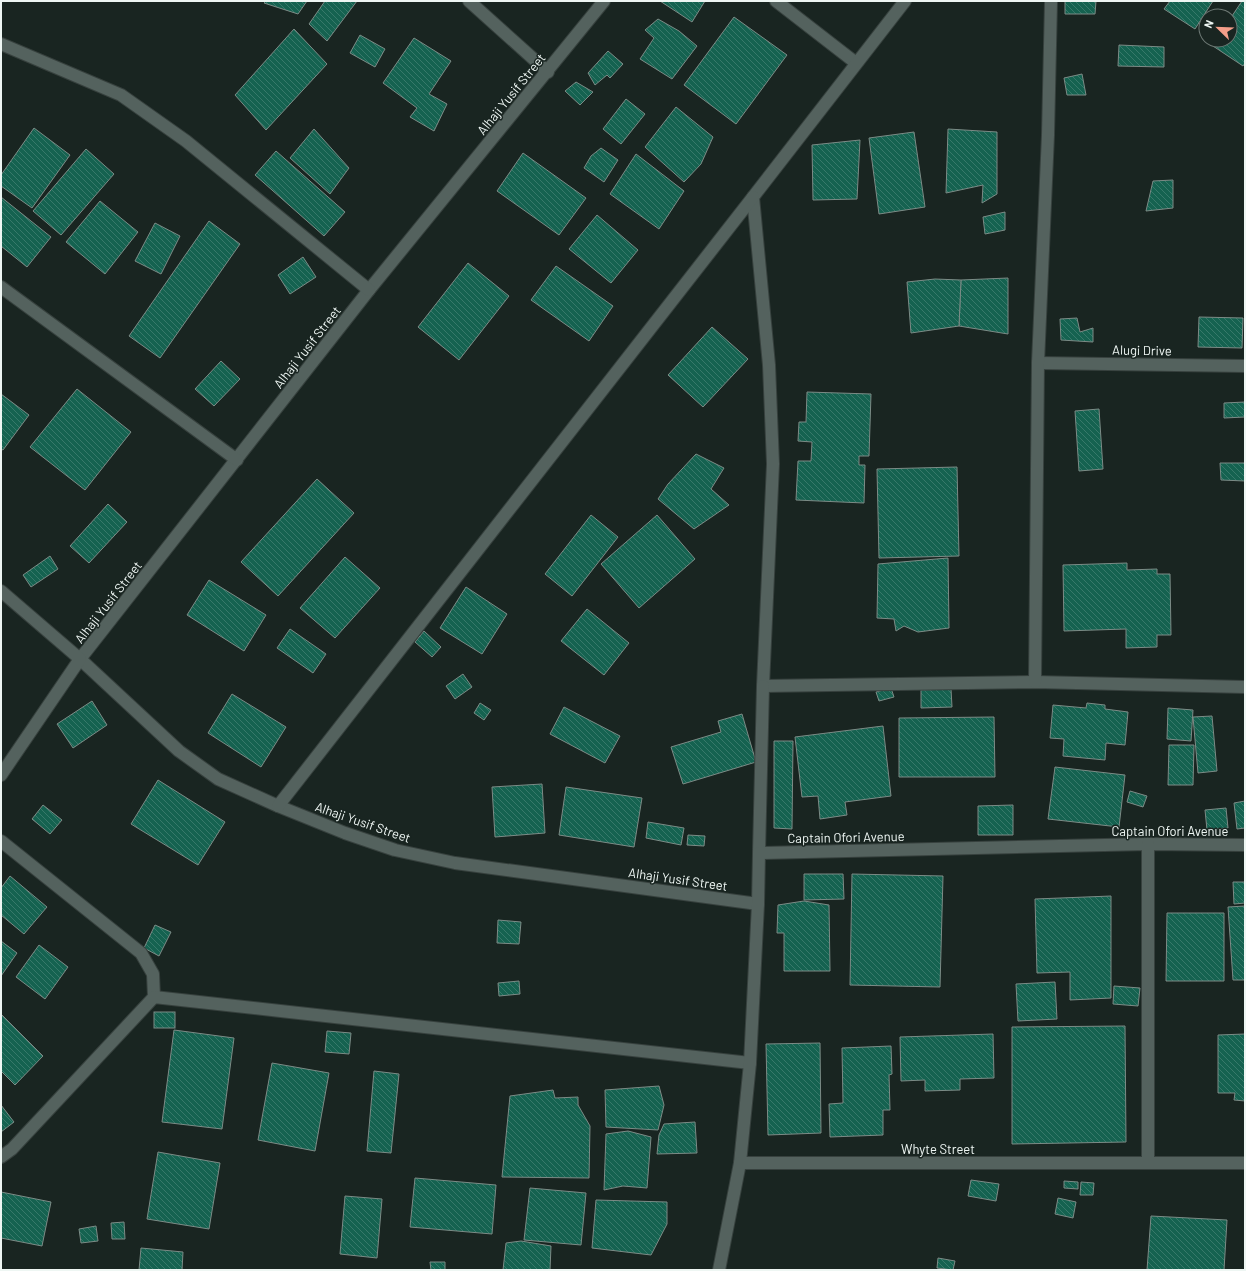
<svg xmlns="http://www.w3.org/2000/svg" width="1246" height="1271" font-family="Barlow,sans-serif">
<style>
.building{fill:url(#building-back-hatch);stroke:#7c8b86}
.lines{fill:none;stroke-linecap:round;stroke-linejoin:round}
.minor-casing{stroke:#37413e;stroke-width:14}
.minor{stroke:#54625e;stroke-width:12}
.labels{text-anchor:middle;dominant-baseline:central;stroke-width:3;stroke-linejoin:round;paint-order:stroke}
.street-label{font-size:13px;fill:#eef6f3;stroke:#192521}
</style>
<defs>
<pattern id="building-back-hatch" width="6" height="6" patternUnits="userSpaceOnUse"><rect width="6" height="6" fill="#156250"/><path d="M-1 5l2 2M0 0l6 6M5-1l2 2" fill="none" stroke="#37796a"/></pattern>
</defs>
<rect width="100%" height="100%" fill="#192521"/>
<!-- building -->
<g class="building">
<path d="M266 1H307L298 14 264 3Z"/>
<path d="M325 1H357L327 41 309 24Z"/>
<path d="M660 1H705L692 22Z"/>
<path d="M1065 1H1096L1095 14H1065Z"/>
<path d="M1170 1H1213L1195 29 1164 9Z"/>
<path d="M1242 1H1245V63L1243 66 1213 46 1216 40H1230V19Z"/>
<path d="M734 17 787 55 736 124 684 85Z"/>
<path d="M658 19 679 31 697 46 672 79 640 59 654 38 645 30Z"/>
<path d="M294 29 327 64 266 130 235 95Z"/>
<path d="M360 35 385 49 375 67 350 53Z"/>
<path d="M414 38 451 61 429 94 447 104 434 131 410 117 417 108 383 83Z"/>
<path d="M1119 45 1164 47V67L1118 66Z"/>
<path d="M608 51 623 64 610 78 607 75 595 85 588 73Z"/>
<path d="M1082 74 1086 95H1067L1064 78Z"/>
<path d="M576 82 593 92 580 105 565 91Z"/>
<path d="M626 99 645 114 621 144 603 129Z"/>
<path d="M676 107 713 137 701 164 684 182 645 147Z"/>
<path d="M34 128 70 155 32 208 1 186V175Z"/>
<path d="M314 129 349 168 330 194 290 158Z"/>
<path d="M948 129 997 132V194L982 203 983 185 946 193Z"/>
<path d="M914 132 925 207 879 214 869 138Z"/>
<path d="M860 140 857 199 813 200 812 145Z"/>
<path d="M601 148 618 160 604 182 584 168 591 156Z"/>
<path d="M86 149 114 174 61 235 33 211Z"/>
<path d="M276 151 345 212 324 236 255 175Z"/>
<path d="M523 153 586 198 559 235 497 191Z"/>
<path d="M636 154 684 191 659 229 610 194Z"/>
<path d="M1173 180V208L1146 211 1153 181Z"/>
<path d="M1 197 51 237 27 267 1 246Z"/>
<path d="M100 201 138 232 105 274 66 242Z"/>
<path d="M1005 212V230L985 234 983 217Z"/>
<path d="M597 215 638 250 611 283 569 249Z"/>
<path d="M209 221 240 244 160 358 129 336Z"/>
<path d="M155 223 180 236 161 274 135 261Z"/>
<path d="M303 257 316 277 290 294 278 275Z"/>
<path d="M468 263 509 296 459 360 418 327Z"/>
<path d="M556 266 613 306 589 341 531 300Z"/>
<path d="M1008 278V334L959 326 961 280Z"/>
<path d="M935 279 961 280 959 326 911 333 907 282Z"/>
<path d="M1199 317 1243 318 1242 348 1198 347Z"/>
<path d="M1077 318 1080 332 1093 328V342L1061 340 1060 319Z"/>
<path d="M712 327 748 359 703 407 668 375Z"/>
<path d="M221 361 240 379 214 406 195 389Z"/>
<path d="M77 389 131 432 85 490 30 447Z"/>
<path d="M807 392 871 394 869 456H859V465H865L864 503 796 500 798 461H811L812 442 798 441 799 422H806Z"/>
<path d="M1 394 29 415 3 450 1 449Z"/>
<path d="M1245 402V417L1224 418V403Z"/>
<path d="M1099 409 1103 469 1079 471 1075 411Z"/>
<path d="M696 454 724 468 711 489 729 505 694 529 658 499 668 484Z"/>
<path d="M1220 463H1245V481L1221 480Z"/>
<path d="M957 467 959 556 879 558 877 469Z"/>
<path d="M317 479 354 513 278 596 241 562Z"/>
<path d="M108 504 127 522 89 563 70 546Z"/>
<path d="M591 515 618 537 572 596 545 574Z"/>
<path d="M657 515 695 559 639 608 601 564Z"/>
<path d="M50 556 58 569 31 587 23 575Z"/>
<path d="M345 557 380 588 335 638 300 608Z"/>
<path d="M948 558 949 628 918 632 904 626 896 631 894 619 877 618 878 564Z"/>
<path d="M1127 563V570L1157 569V574H1170L1171 635H1157V647L1126 648V629L1064 631 1063 565Z"/>
<path d="M209 580 266 615 244 651 187 615Z"/>
<path d="M466 587 507 614 482 654 440 628Z"/>
<path d="M587 609 629 643 604 675 561 641Z"/>
<path d="M290 629 326 654 313 673 277 648Z"/>
<path d="M424 631 441 647 432 657 415 642Z"/>
<path d="M463 674 472 687 455 699 446 686Z"/>
<path d="M891 688 894 697 879 701 876 692Z"/>
<path d="M951 689 952 707 921 708V690Z"/>
<path d="M232 694 286 727 261 767 208 733Z"/>
<path d="M92 701 107 725 73 748 57 724Z"/>
<path d="M480 703 491 710 484 720 474 713Z"/>
<path d="M1087 703 1105 705V709L1128 712 1125 745 1106 743 1105 760 1063 756 1064 739 1050 738 1053 705 1086 708Z"/>
<path d="M564 707 620 736 605 763 550 734Z"/>
<path d="M1168 708 1193 710 1191 741 1167 739Z"/>
<path d="M742 714 756 762 683 784 671 747 721 732 718 721Z"/>
<path d="M1212 716 1217 771 1198 773 1193 717Z"/>
<path d="M994 717 995 777H899V718Z"/>
<path d="M883 726 891 796 845 802 847 815 820 819 818 796 802 797 795 737Z"/>
<path d="M774 741H793L792 829 774 828Z"/>
<path d="M1169 745H1194L1193 785H1168Z"/>
<path d="M1055 767 1125 775 1119 827 1048 819Z"/>
<path d="M158 780 225 822 198 865 131 824Z"/>
<path d="M542 784 545 833 495 837 492 787Z"/>
<path d="M566 787 642 798 634 847 559 835Z"/>
<path d="M1130 791 1147 796 1143 807 1127 802Z"/>
<path d="M1245 801V828L1237 829 1234 803Z"/>
<path d="M43 805 62 820 50 834 32 819Z"/>
<path d="M1013 805V835H978V806Z"/>
<path d="M1226 808 1228 828 1207 830 1205 810Z"/>
<path d="M648 822 684 828 681 845 646 838Z"/>
<path d="M688 835 705 836 704 846 687 845Z"/>
<path d="M804 874H843L844 899 804 900Z"/>
<path d="M852 874 943 876 940 987 850 985Z"/>
<path d="M10 876 47 907 24 934 1 915V888Z"/>
<path d="M1233 882H1245V903L1234 904Z"/>
<path d="M1111 896V998L1070 1000V972L1037 973 1035 899Z"/>
<path d="M804 901 829 905 830 971H784V933H777L778 905Z"/>
<path d="M1245 906V980H1233L1228 907Z"/>
<path d="M1167 913H1224V981H1166Z"/>
<path d="M498 920 521 922 519 944 497 943Z"/>
<path d="M155 925 171 932 159 956 144 948Z"/>
<path d="M1 941 17 953 1 976Z"/>
<path d="M39 945 68 967 45 999 16 977Z"/>
<path d="M519 981 520 994 499 996 498 983Z"/>
<path d="M1055 982 1057 1019 1018 1021 1016 984Z"/>
<path d="M1114 986 1140 988 1138 1006 1113 1004Z"/>
<rect x="154" y="1012" width="21" height="16"/>
<path d="M1 1014 43 1056 15 1085 1 1071Z"/>
<path d="M1125 1026 1126 1142 1012 1144V1027Z"/>
<path d="M174 1030 234 1038 222 1129 162 1122Z"/>
<path d="M327 1031 351 1033 349 1054 325 1052Z"/>
<path d="M993 1034 994 1078 960 1079V1090L925 1091V1080L901 1081 900 1037Z"/>
<path d="M1245 1034V1101L1234 1100 1235 1093H1218V1035Z"/>
<path d="M820 1043 821 1133 768 1135 766 1044Z"/>
<path d="M891 1046 892 1074 889 1075 890 1110H883V1135L830 1137 829 1104 843 1103 842 1048Z"/>
<path d="M272 1063 329 1073 315 1151 258 1140Z"/>
<path d="M374 1071 399 1074 391 1153 367 1151Z"/>
<path d="M659 1086 664 1105 658 1130 606 1127 605 1090Z"/>
<path d="M553 1090 555 1098 578 1097V1105L590 1126 589 1178 502 1177 510 1096Z"/>
<path d="M1 1105 14 1122 1 1132Z"/>
<path d="M695 1122 697 1153 657 1154 659 1135 664 1124Z"/>
<path d="M628 1131 651 1137 647 1188 623 1186 604 1190 606 1134Z"/>
<path d="M158 1152 220 1163 209 1229 147 1219Z"/>
<path d="M415 1178 496 1185 492 1234 410 1227Z"/>
<path d="M971 1180 999 1184 996 1201 968 1196Z"/>
<path d="M1064 1181 1078 1182V1189L1064 1188Z"/>
<path d="M1081 1182 1094 1183 1093 1195H1080Z"/>
<path d="M530 1188 586 1193 581 1245 524 1240Z"/>
<path d="M1 1192 51 1202 42 1246 1 1238Z"/>
<path d="M345 1196 382 1199 377 1258 340 1254Z"/>
<path d="M1058 1198 1076 1202 1073 1218 1055 1214Z"/>
<path d="M596 1200 667 1202V1224L651 1255 592 1248Z"/>
<path d="M1151 1216 1227 1220 1224 1270H1147Z"/>
<path d="M124 1222 125 1239H112L111 1223Z"/>
<path d="M96 1226 98 1241 81 1243 79 1229Z"/>
<path d="M521 1241 551 1246 550 1270H503L506 1243Z"/>
<path d="M141 1248 183 1252 182 1270H139Z"/>
<path d="M938 1258 955 1261 953 1270 937 1268Z"/>
<path d="M430 1262H445V1270H431Z"/>
</g>
<g class="lines">
<defs>
<g id="minor">
<path d="M469 1 548 72"/>
<path d="M604 1 369 290 80 659 179 751 218 779 278 806 345 833 395 850 455 863 758 904"/>
<path d="M776 1 856 63"/>
<path d="M905 1 753 197 769 365 773 464 763 686 1035 682 1245 687"/>
<path d="M1 44 121 95 186 141 369 290"/>
<path d="M1 287 237 460"/>
<path d="M1038 363 1245 366"/>
<path d="M1 591 80 659 1 775"/>
<path d="M1035 682 1038 363 1048 135 1051 1"/>
<path d="M278 806 753 197"/>
<path d="M1 841 141 953 153 974 154 997"/>
<path d="M759 853 763 686"/>
<path d="M1 1157 12 1149 154 997 750 1063"/>
<path d="M740 1163 750 1063 758 904 759 853 1148 844 1245 845"/>
<path d="M1148 1163V844"/>
<path d="M719 1270 740 1163H1245"/>
</g>
</defs>
<!-- minor casing -->
<use href="#minor" class="minor-casing"/>
<!-- minor -->
<use href="#minor" class="minor"/>
</g>
<g class="labels">
<!-- street labels -->
<g class="street-label">
<text transform="translate(511 94) rotate(-51)">Alhaji Yusif Street</text>
<text transform="translate(307 347) rotate(-52)">Alhaji Yusif Street</text>
<text transform="translate(1142 350) rotate(1)">Alugi Drive</text>
<text transform="translate(108 602) rotate(-52)">Alhaji Yusif Street</text>
<text transform="translate(363 822) rotate(19)">Alhaji Yusif Street</text>
<text x="1170" y="831">Captain Ofori Avenue</text>
<text transform="translate(846 837) rotate(-1)">Captain Ofori Avenue</text>
<text transform="translate(678 879) rotate(8)">Alhaji Yusif Street</text>
<text x="938" y="1149">Whyte Street</text>
</g>
</g>
<!-- border -->
<rect width="1246" height="1271" fill="none" stroke="#eef6f3" stroke-width="4"/>
<!-- north arrow -->
<g transform="translate(1218 28) rotate(293)"><circle r="19" fill="#192521" stroke="#6e7975"/>
<path d="M0-3L7 15L0 10L-7 15Z" fill="#f49e89"/>
<text y="-6" font-size="11" font-weight="bold" text-anchor="middle" fill="#eef6f3">N</text>
</g>
</svg>
